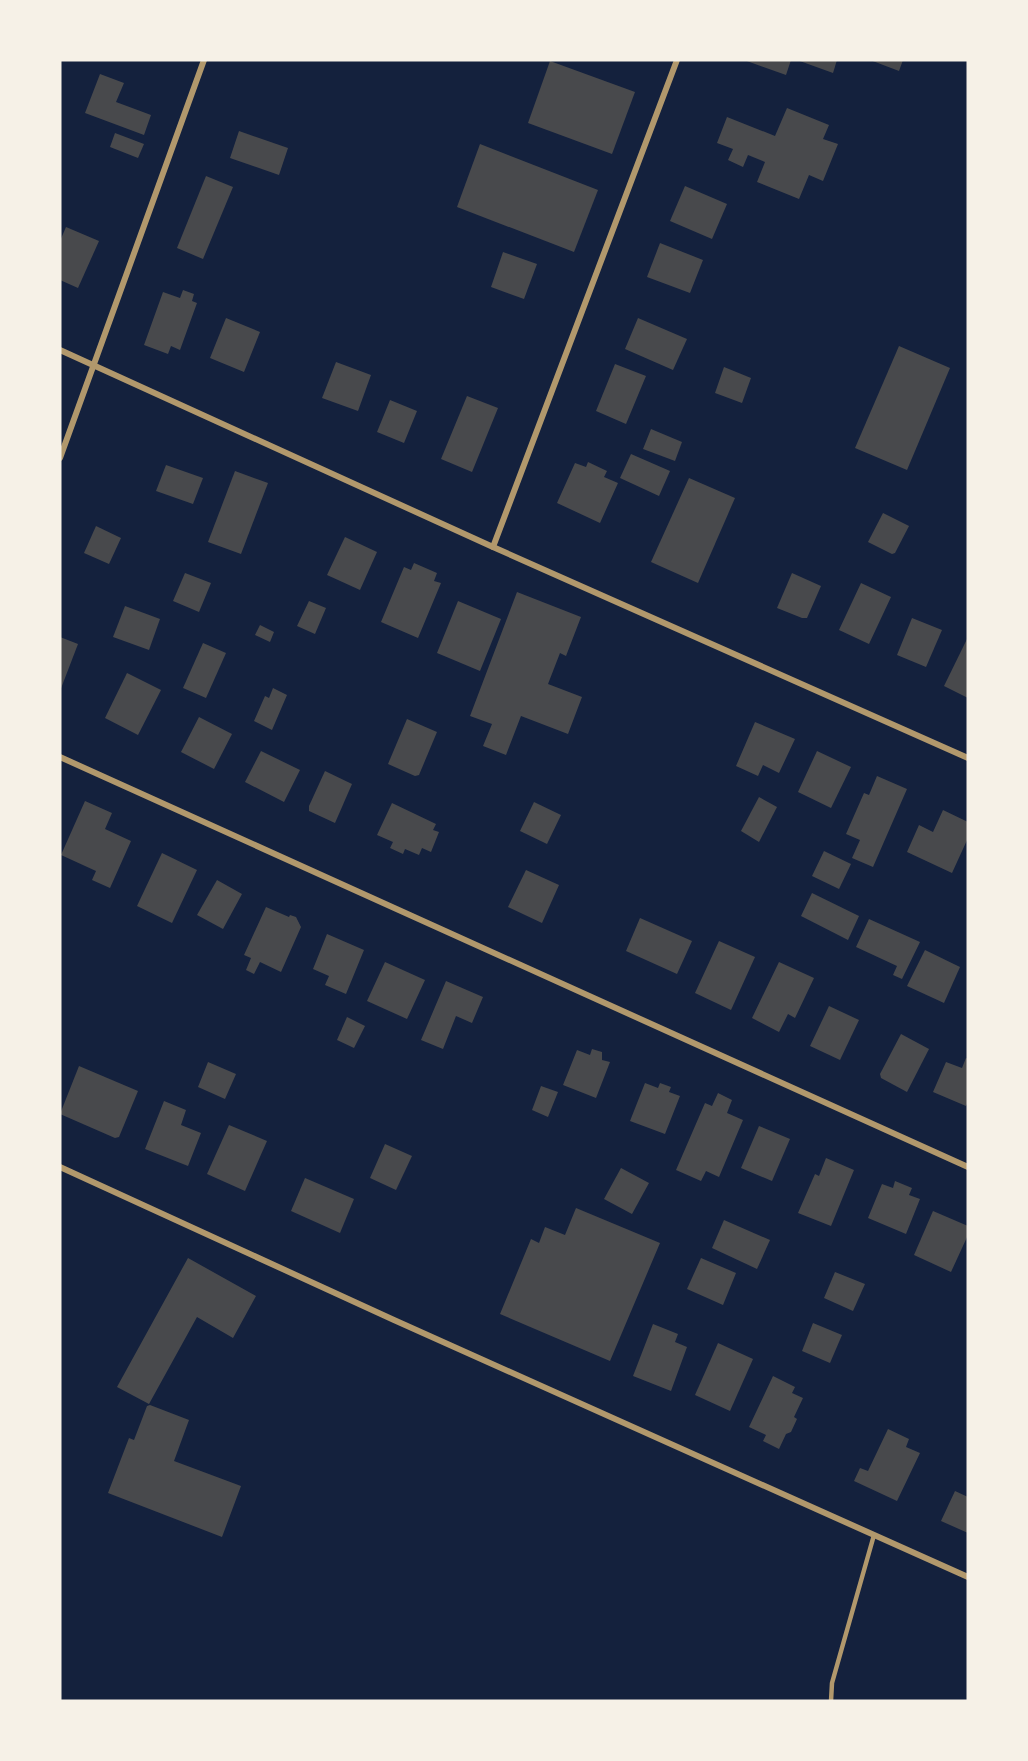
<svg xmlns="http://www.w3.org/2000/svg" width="1028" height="1761" font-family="Georgia,serif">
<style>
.building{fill:#48494c}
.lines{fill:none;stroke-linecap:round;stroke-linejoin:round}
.service{stroke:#b1986c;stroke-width:4.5}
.minor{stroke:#b1986c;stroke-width:6}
</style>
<rect width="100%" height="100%" fill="#14213d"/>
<!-- building -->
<g class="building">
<path d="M744 60H791L786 75Z"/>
<path d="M797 60H837L833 73Z"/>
<path d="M870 60H903L899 71Z"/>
<path d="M550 61 635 92 612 154 528 123Z"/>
<path d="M100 74 124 83 116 102 151 115 144 135 85 113Z"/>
<path d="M787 108 829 125 823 139 838 144 823 181 809 175 799 199 757 182 765 162 748 155 743 167 728 160 733 149 717 143 727 117 775 136Z"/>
<path d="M239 131 288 148 279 175 230 158Z"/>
<path d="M115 133 144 144 138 158 110 147Z"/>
<path d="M480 144 598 190 574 252 457 207Z"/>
<path d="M206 176 233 187 203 259 177 248Z"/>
<path d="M685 186 727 204 712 239 670 221Z"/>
<path d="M66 227 99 241 78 288 60 280V241Z"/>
<path d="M660 243 703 260 690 293 647 277Z"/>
<path d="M503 252 537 264 524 299 491 287Z"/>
<path d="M183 290 194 294 192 301 197 303 180 350 171 346 168 354 144 345 163 292 180 298Z"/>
<path d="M226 318 260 332 244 372 210 358Z"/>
<path d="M638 318 687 339 673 370 625 349Z"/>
<path d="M899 346 950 368 907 470 855 448Z"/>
<path d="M336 362 371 375 358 411 322 398Z"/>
<path d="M615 364 646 376 626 424 596 411Z"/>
<path d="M724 367 751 378 742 403 715 393Z"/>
<path d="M467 396 498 408 472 472 441 459Z"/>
<path d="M390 400 417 411 404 443 377 432Z"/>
<path d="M651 429 682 442 675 461 643 449Z"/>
<path d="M631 454 670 471 659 496 620 478Z"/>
<path d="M588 462 607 471 604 477 618 483 600 523 557 503 575 463 586 467Z"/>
<path d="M166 465 203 478 193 504 156 491Z"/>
<path d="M235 471 268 483 241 554 208 542Z"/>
<path d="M689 478 735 498 698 583 651 562Z"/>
<path d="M883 513 909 526 895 553 892 554 868 542Z"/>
<path d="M96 526 121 538 109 564 84 553Z"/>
<path d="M345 537 377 552 360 590 327 575Z"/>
<path d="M414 563 437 573 434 581 441 583 418 638 381 622 404 567 411 570Z"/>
<path d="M185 573 211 583 199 612 173 601Z"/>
<path d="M792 573 821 586 807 618H802L777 608Z"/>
<path d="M861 583 891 597 869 644 839 630Z"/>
<path d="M517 592 581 617 566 656 560 653 548 684 582 697 568 734 521 716 506 755 483 746 492 724 470 716Z"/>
<path d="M309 601 326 608 315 634 297 626Z"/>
<path d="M458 601 501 619 480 671 437 653Z"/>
<path d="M125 606 160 619 149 650 113 637Z"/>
<path d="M912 618 942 630 926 667 897 655Z"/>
<path d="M260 625 274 632 270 642 255 635Z"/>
<path d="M60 637 78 644 60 691Z"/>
<path d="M968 637V698L944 686Z"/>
<path d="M203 643 226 653 206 698 183 688Z"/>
<path d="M127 673 161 690 138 735 105 718Z"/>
<path d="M273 688 287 695 272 730 254 721 265 696 269 698Z"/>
<path d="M199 717 232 734 214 769 181 752Z"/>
<path d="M407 719 437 732 419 775 415 776 388 764Z"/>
<path d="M755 722 795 739 779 773 763 765 758 776 736 766Z"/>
<path d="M261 751 300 770 284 802 245 782Z"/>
<path d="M817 751 851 767 831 808 798 792Z"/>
<path d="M325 771 352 784 335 823 309 811V806Z"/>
<path d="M877 776 907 789 873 867 852 858 860 840 846 834 864 793 869 795Z"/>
<path d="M759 797 777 807 759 842 741 831Z"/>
<path d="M85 801 112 813 105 829 131 841 110 888 92 880 96 871 61 855Z"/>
<path d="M534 802 561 815 547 844 520 831Z"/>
<path d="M392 803 436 824 433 830 439 832 431 852 422 848 419 855 405 849 403 854 390 848 393 842 377 835Z"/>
<path d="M943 810 968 822V838L952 873 907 852 919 825 933 832Z"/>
<path d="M824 851 851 864 839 889 812 876Z"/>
<path d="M162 853 197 870 172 923 137 906Z"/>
<path d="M526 870 559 885 542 923 508 907Z"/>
<path d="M217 880 242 894 223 929 197 915Z"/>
<path d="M812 893 859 916 848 940 801 916Z"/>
<path d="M266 907 289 917 290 915 296 917 301 927 281 972 260 962 254 974 246 970 251 958 244 955Z"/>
<path d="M640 918 692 941 677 974 626 951Z"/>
<path d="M869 919 920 942 902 979 893 975 897 966 856 947Z"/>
<path d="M327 934 364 950 346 994 325 985 329 976 313 969Z"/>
<path d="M719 941 755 957 731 1010 695 993Z"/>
<path d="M925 950 960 967 944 1003 907 986Z"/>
<path d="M385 962 425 980 407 1019 367 1001Z"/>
<path d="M779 962 814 978 795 1018 788 1014 779 1032 752 1018Z"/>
<path d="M446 981 483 997 472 1023 456 1016 443 1049 421 1040Z"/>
<path d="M829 1006 859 1020 840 1060 810 1046Z"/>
<path d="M347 1017 365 1026 354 1048 337 1040Z"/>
<path d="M901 1034 929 1049 907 1092 881 1078 880 1074Z"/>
<path d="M592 1049 602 1052V1060L610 1062 596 1098 563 1085 577 1050 590 1055Z"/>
<path d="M966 1058 968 1059V1102L966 1106 933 1092 946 1062 962 1068Z"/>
<path d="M208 1062 236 1074 225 1099 198 1087Z"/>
<path d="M79 1066 138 1091 119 1137 115 1138 60 1114Z"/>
<path d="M645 1083 658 1088 660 1083 671 1087 669 1092 680 1096 665 1134 630 1121Z"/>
<path d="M541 1086 558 1092 548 1117 532 1110Z"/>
<path d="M718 1093 732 1100 727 1113 743 1120 719 1177 706 1171 701 1181 676 1170 705 1103 712 1106Z"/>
<path d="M164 1101 186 1110 181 1125 201 1133 188 1166 145 1149Z"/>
<path d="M229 1125 267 1141 245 1191 207 1174Z"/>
<path d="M759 1126 790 1139 772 1181 741 1168Z"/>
<path d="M385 1144 412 1156 396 1190 370 1178Z"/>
<path d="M826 1158 854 1170 831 1226 798 1213 815 1174 819 1176Z"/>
<path d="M621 1168 649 1183 632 1214 604 1199Z"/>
<path d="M305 1178 354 1199 340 1233 291 1211Z"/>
<path d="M895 1181 912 1188 909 1195 920 1199 906 1234 868 1218 882 1184 893 1188Z"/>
<path d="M576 1208 660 1243 610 1361 500 1314 531 1239 539 1243 545 1227 565 1235Z"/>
<path d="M933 1211 968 1226V1235L951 1272 914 1255Z"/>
<path d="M724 1220 770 1240 757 1269 712 1248Z"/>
<path d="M188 1258 256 1296 233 1338 197 1317 149 1404 117 1387Z"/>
<path d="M701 1258 736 1273 723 1305 687 1289Z"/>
<path d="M835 1272 865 1284 853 1311 824 1298Z"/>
<path d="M813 1323 842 1335 830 1363 802 1351Z"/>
<path d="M653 1324 678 1334 675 1342 687 1347 671 1391 633 1376Z"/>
<path d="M718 1343 753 1359 730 1411 695 1395Z"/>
<path d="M773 1376 795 1387 792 1393 803 1398 794 1417 797 1419 791 1432 786 1434 779 1449 763 1441 766 1435 749 1427Z"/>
<path d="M150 1405 189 1420 174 1461 241 1486 222 1537 108 1493 129 1438 134 1440 147 1406Z"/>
<path d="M888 1429 909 1439 906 1447 920 1453 897 1501 854 1481 860 1468 868 1471Z"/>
<path d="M955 1491 968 1497V1533L941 1521Z"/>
</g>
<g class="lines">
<!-- service -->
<path class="service" d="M831 1701 832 1683 874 1535"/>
<!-- minor -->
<g class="minor">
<path d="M60 350 493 547 968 758"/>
<path d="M60 458 204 60"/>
<path d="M493 547 677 60"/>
<path d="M60 757 968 1167"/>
<path d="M60 1167 394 1320 968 1577"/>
</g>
</g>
<!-- border -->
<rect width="1028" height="1761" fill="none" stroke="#f6f1e7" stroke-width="123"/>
</svg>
